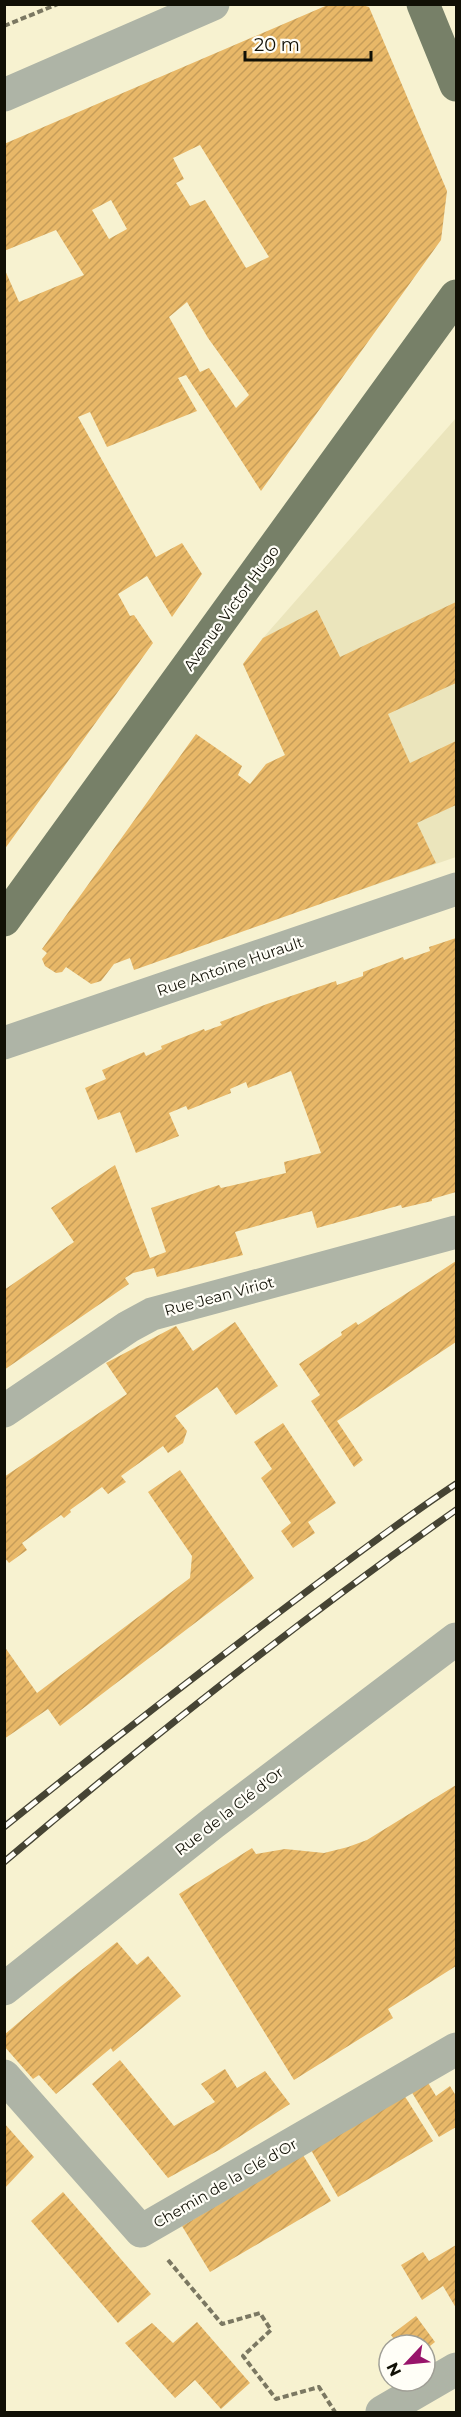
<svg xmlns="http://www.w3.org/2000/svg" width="461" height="2417" font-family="Montserrat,sans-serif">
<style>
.built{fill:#ebe5bc}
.building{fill:url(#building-hatch);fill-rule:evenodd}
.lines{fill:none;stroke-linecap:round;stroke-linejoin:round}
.path{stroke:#7b7862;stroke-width:4;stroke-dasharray:6 3;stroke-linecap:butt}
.minor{stroke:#aeb4a6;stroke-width:33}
.major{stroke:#778068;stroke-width:33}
.rail-casing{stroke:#464434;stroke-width:7}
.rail{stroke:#fffef7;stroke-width:4.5;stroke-dasharray:14;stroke-linecap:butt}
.labels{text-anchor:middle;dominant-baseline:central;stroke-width:4.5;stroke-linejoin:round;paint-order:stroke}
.street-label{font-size:15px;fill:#111005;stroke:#fffef7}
</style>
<defs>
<pattern id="building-hatch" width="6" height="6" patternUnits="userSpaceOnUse" patternTransform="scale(1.5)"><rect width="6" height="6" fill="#e8b868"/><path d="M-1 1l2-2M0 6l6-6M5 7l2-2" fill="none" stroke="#c69d59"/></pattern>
</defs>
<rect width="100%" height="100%" fill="#f7f2d0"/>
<!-- built -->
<path class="built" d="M456 418V857L349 894 243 664 263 638Z"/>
<!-- building -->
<g class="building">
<path d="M330 4H358L369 7 447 191 441 240 261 491 186 375 178 378 197 411 107 447 90 412 78 417 156 557 182 543 202 574 172 617 147 576 118 594 130 616 134 615 153 643 4 850V268L19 302 84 275 56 230 4 251V144ZM200 145 269 257 246 268 205 200 190 206 176 183 184 179 173 158ZM111 200 127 229 109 239 92 210ZM187 302 208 338 249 395 236 408 209 368 200 372 169 317Z"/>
<path d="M456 602V683L388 714 410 763 456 741V805L417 823 436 863 134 970 130 958 114 964 101 981 91 984 66 967 62 972 56 973 45 966 42 959 47 953 42 949 196 734 242 766 238 775 250 784 266 764 285 755 243 664 263 638 317 610 340 657Z"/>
<path d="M456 938V1192L432 1199V1201L402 1208 401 1205 317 1228 312 1211 235 1232 243 1255 157 1277 154 1268 133 1273 125 1278 129 1284 4 1370V1290L74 1242 51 1208 115 1165 150 1258 166 1252 151 1208 219 1185 221 1188 286 1173 284 1162 321 1153 291 1071 248 1088 246 1082 230 1089 231 1093 188 1110 186 1106 169 1113 179 1136 136 1153 120 1112 98 1120 85 1088 106 1079 102 1070 144 1052 146 1056 162 1049 161 1046 204 1029 205 1031 222 1025 220 1022 267 1004 336 981 337 985 363 976V972L403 957 404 960 430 951 429 947Z"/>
<path d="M456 1261V1342L337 1421 363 1460 354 1467 311 1401 320 1395 299 1364 342 1335 341 1332 356 1322 358 1325Z"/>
<path d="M235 1322 278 1386 236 1415 217 1387 175 1416 187 1431 183 1443 168 1453 163 1446 121 1476 126 1482 108 1494 102 1487 70 1510 71 1512 64 1518 61 1515 22 1543 27 1550 9 1563 4 1557V1477L127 1394 106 1363 176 1326 193 1351Z"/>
<path d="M283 1423 336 1503 308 1522 315 1533 293 1548 281 1531 291 1523 261 1478 272 1469 254 1442Z"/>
<path d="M180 1470 254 1578 60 1726 48 1709 4 1739V1646L37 1693 190 1578 192 1556 148 1492Z"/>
<path d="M456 1785V1966L388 2009 393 2018 294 2080 179 1894 252 1848 256 1854 285 1849 324 1853 348 1847 367 1840Z"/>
<path d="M117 1942 137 1965 148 1956 181 1996 113 2052 111 2048 56 2094 39 2075 33 2079 4 2046V2035L60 1987Z"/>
<path d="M120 2060 174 2126 215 2102 201 2084 225 2069 237 2088 265 2071 290 2104 219 2150 168 2178 92 2084Z"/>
<path d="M427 2081 436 2096 450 2086 456 2096V2127L439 2137 411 2091Z"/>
<path d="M404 2095 433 2141 338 2197 311 2150Z"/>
<path d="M4 2123 34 2157 4 2189Z"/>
<path d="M303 2155 331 2201 210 2272 182 2226Z"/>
<path d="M63 2192 151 2294 118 2323 31 2221Z"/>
<path d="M456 2245V2308L443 2286 422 2300 401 2265 423 2252 429 2261Z"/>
<path d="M416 2316 435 2342 425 2350V2345H398L391 2335Z"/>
<path d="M197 2322 250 2383 221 2409 195 2380 175 2398 125 2343 152 2323 173 2343Z"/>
</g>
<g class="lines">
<!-- path -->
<g class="path">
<path d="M4 26 58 4"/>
<path d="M168 2260 222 2324 260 2313 271 2330 243 2356 276 2399 319 2387 335 2412"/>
</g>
<!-- minor -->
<g class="minor">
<path d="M4 95 213 4"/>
<path d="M4 1043 456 889"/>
<path d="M4 1411 128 1327 152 1314 456 1232"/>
<path d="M4 1989 213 1823 456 1639"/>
<path d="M4 2076 141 2231 456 2049"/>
<path d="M382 2412 456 2369"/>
</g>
<!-- major -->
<g class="major">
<path d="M423 4 456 85"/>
<path d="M4 920 456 296"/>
</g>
<defs>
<g id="rail">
<path d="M4 1827C102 1748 201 1671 302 1595 353 1557 403 1519 456 1484"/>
<path d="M4 1862C150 1738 300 1620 456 1510"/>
</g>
</defs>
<!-- rail casing -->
<use href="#rail" class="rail-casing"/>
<!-- rail -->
<use href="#rail" class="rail"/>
</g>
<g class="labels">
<!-- street labels -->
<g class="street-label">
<text transform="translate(231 608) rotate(-54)">Avenue Victor Hugo</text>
<text transform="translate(230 966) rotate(-19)">Rue Antoine Hurault</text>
<text transform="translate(219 1296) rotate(-15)">Rue Jean Viriot</text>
<text transform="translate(229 1811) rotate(-38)">Rue de la Clé d'Or</text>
<text transform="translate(225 2183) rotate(-30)">Chemin de la Clé d'Or</text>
</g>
</g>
<!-- border -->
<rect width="461" height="2417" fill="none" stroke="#111005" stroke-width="12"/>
<!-- north arrow -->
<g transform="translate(407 2363) rotate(244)"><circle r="28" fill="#fffef7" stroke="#a09f96" stroke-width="1.5"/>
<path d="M0-4.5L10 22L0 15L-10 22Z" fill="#98146a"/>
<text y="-9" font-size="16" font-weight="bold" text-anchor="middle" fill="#111005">N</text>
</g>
<!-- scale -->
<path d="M245 51v9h126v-9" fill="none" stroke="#111005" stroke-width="3"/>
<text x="254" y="51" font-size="18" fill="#111005" stroke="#fffef7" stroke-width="4.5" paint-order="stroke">20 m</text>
</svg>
